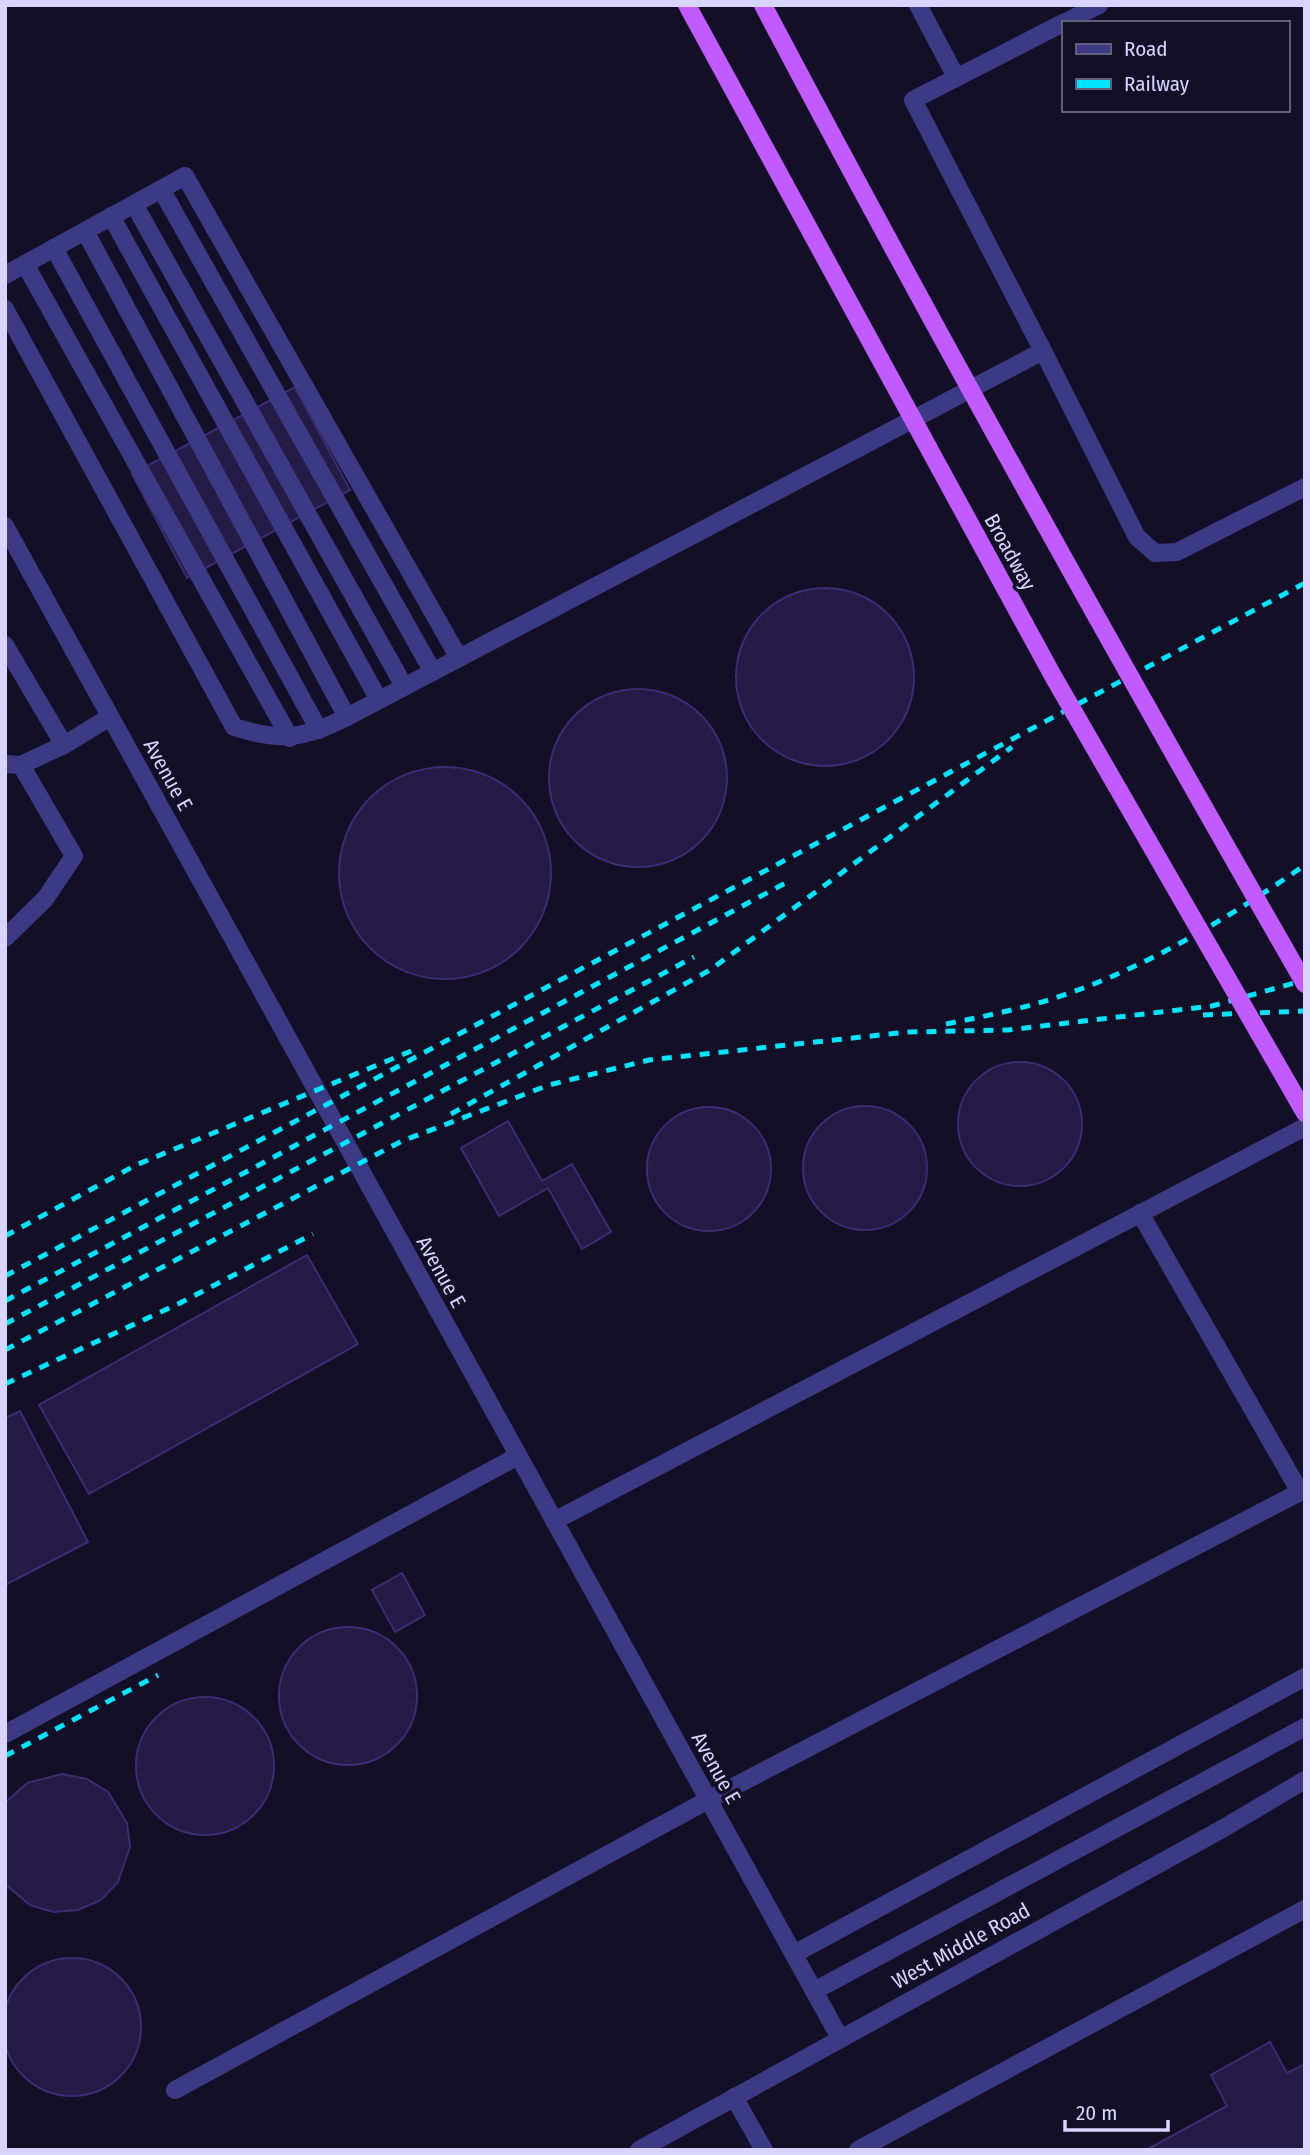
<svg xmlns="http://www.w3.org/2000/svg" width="1310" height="2155" font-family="'Fira Sans Condensed',sans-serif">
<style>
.building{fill:#241b47;stroke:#3b2d73;stroke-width:2}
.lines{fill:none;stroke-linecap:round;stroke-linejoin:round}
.lane{stroke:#3d3a85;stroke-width:18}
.street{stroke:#3d3a85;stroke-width:18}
.rail{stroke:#00e5ff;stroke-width:5;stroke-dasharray:10 9;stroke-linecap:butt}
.primary-bridge{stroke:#c25bff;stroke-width:18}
.labels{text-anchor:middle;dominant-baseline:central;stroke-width:7;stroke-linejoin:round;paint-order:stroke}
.street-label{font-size:21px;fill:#d9d4ff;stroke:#130f26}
</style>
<rect width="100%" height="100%" fill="#130f26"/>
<!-- building -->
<g class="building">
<path d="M295 387 350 490 187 578 132 474Z"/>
<circle cx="825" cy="677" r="89"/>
<circle cx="638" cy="778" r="89"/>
<circle cx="445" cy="873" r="106"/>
<circle cx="1020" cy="1124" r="62"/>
<circle cx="865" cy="1168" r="62"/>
<circle cx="709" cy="1169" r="62"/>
<path d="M508 1121 542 1181 572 1164 611 1232 582 1249 548 1188 499 1216 461 1148Z"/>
<path d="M307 1255 358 1344 89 1494 39 1405Z"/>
<path d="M20 1411 88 1542 5 1585V1418Z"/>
<path d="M402 1573 425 1615 395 1632 372 1590Z"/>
<circle cx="348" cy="1696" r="69"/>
<circle cx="205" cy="1766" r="69"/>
<path d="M62 1774 87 1779 108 1792 127 1823 130 1847 118 1882 101 1900 78 1910 53 1912 30 1905 5 1884V1803L27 1783Z"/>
<circle cx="72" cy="2027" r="69"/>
<path d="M1270 2042 1287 2073 1305 2064V2150H1146L1227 2106 1211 2075Z"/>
</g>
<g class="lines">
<!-- lane -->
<g class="lane">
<path d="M918 5 956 77"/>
<path d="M1064 23 1099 5"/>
<path d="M161 189 433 672"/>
<path d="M134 204 404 686"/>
<path d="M111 216 379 700"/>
<path d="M85 231 347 717"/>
<path d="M54 248 319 730"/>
<path d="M25 264 290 738"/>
<path d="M5 275 185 176 459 658"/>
<path d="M5 309 234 727C280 742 304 739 347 717L1043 351 913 100 1063 23"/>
<path d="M1043 351 1137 537 1155 553 1177 552 1305 487"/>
<path d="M5 645 64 745 110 717"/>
<path d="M5 764 21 765 74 856 45 899 5 938"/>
<path d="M21 765 64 745"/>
<path d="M554 1521 1305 1127"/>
<path d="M5 1734 518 1456"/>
<path d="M794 1954 1305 1677"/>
<path d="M175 2090 708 1800 1300 1492 1140 1213"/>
<path d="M734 2097 764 2150"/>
<path d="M858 2150 1305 1909"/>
</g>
<!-- street -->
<g class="street">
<path d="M5 526 840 2038"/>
<path d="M814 1991 1305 1727"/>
<path d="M639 2150 1222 1829 1305 1780"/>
</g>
<!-- rail -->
<g class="rail">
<path d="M1203 1015 1305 1011"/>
<path d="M946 1024C976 1018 1006 1012 1035 1004 1131 977 1223 922 1305 865"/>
<path d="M451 1114 710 970 1012 747"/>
<path d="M5 1236 136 1165 416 1049"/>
<path d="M5 1276 1305 583"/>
<path d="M5 1301 791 880"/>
<path d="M5 1324 694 957"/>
<path d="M5 1350 402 1141 549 1085 649 1060 908 1032 1008 1030 1212 1006 1305 980"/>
<path d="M5 1384 180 1303 313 1234"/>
<path d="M5 1756 158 1675"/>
</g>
<!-- primary-bridge -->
<g class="primary-bridge">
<path d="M687 5 1053 676 1305 1113"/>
<path d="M763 5C937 335 1119 660 1305 984"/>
</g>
</g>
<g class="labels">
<!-- street labels -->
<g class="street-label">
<text transform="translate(1010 552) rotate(61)">Broadway</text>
<text transform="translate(168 775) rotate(61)">Avenue E</text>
<text transform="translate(441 1272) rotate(61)">Avenue E</text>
<text transform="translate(716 1768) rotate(61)">Avenue E</text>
<text transform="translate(961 1946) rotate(-29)">West Middle Road</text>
</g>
</g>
<!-- border -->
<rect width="1310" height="2155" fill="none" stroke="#d9d4ff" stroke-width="14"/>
<!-- legend -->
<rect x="1062" y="21" width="228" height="91" fill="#130f26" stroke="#625e7d" stroke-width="2"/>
<rect x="1076" y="44" width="35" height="10" fill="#3d3a85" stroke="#625e7d" stroke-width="2"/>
<text x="1124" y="56" font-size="21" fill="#d9d4ff">Road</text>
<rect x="1076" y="79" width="35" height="10" fill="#00e5ff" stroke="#625e7d" stroke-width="2"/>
<text x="1124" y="91" font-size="21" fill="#d9d4ff">Railway</text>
<!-- scale -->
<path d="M1065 2120v10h103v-10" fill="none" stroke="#d9d4ff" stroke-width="3.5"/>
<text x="1076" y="2120" font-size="21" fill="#d9d4ff" stroke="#130f26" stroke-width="5" paint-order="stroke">20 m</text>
</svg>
